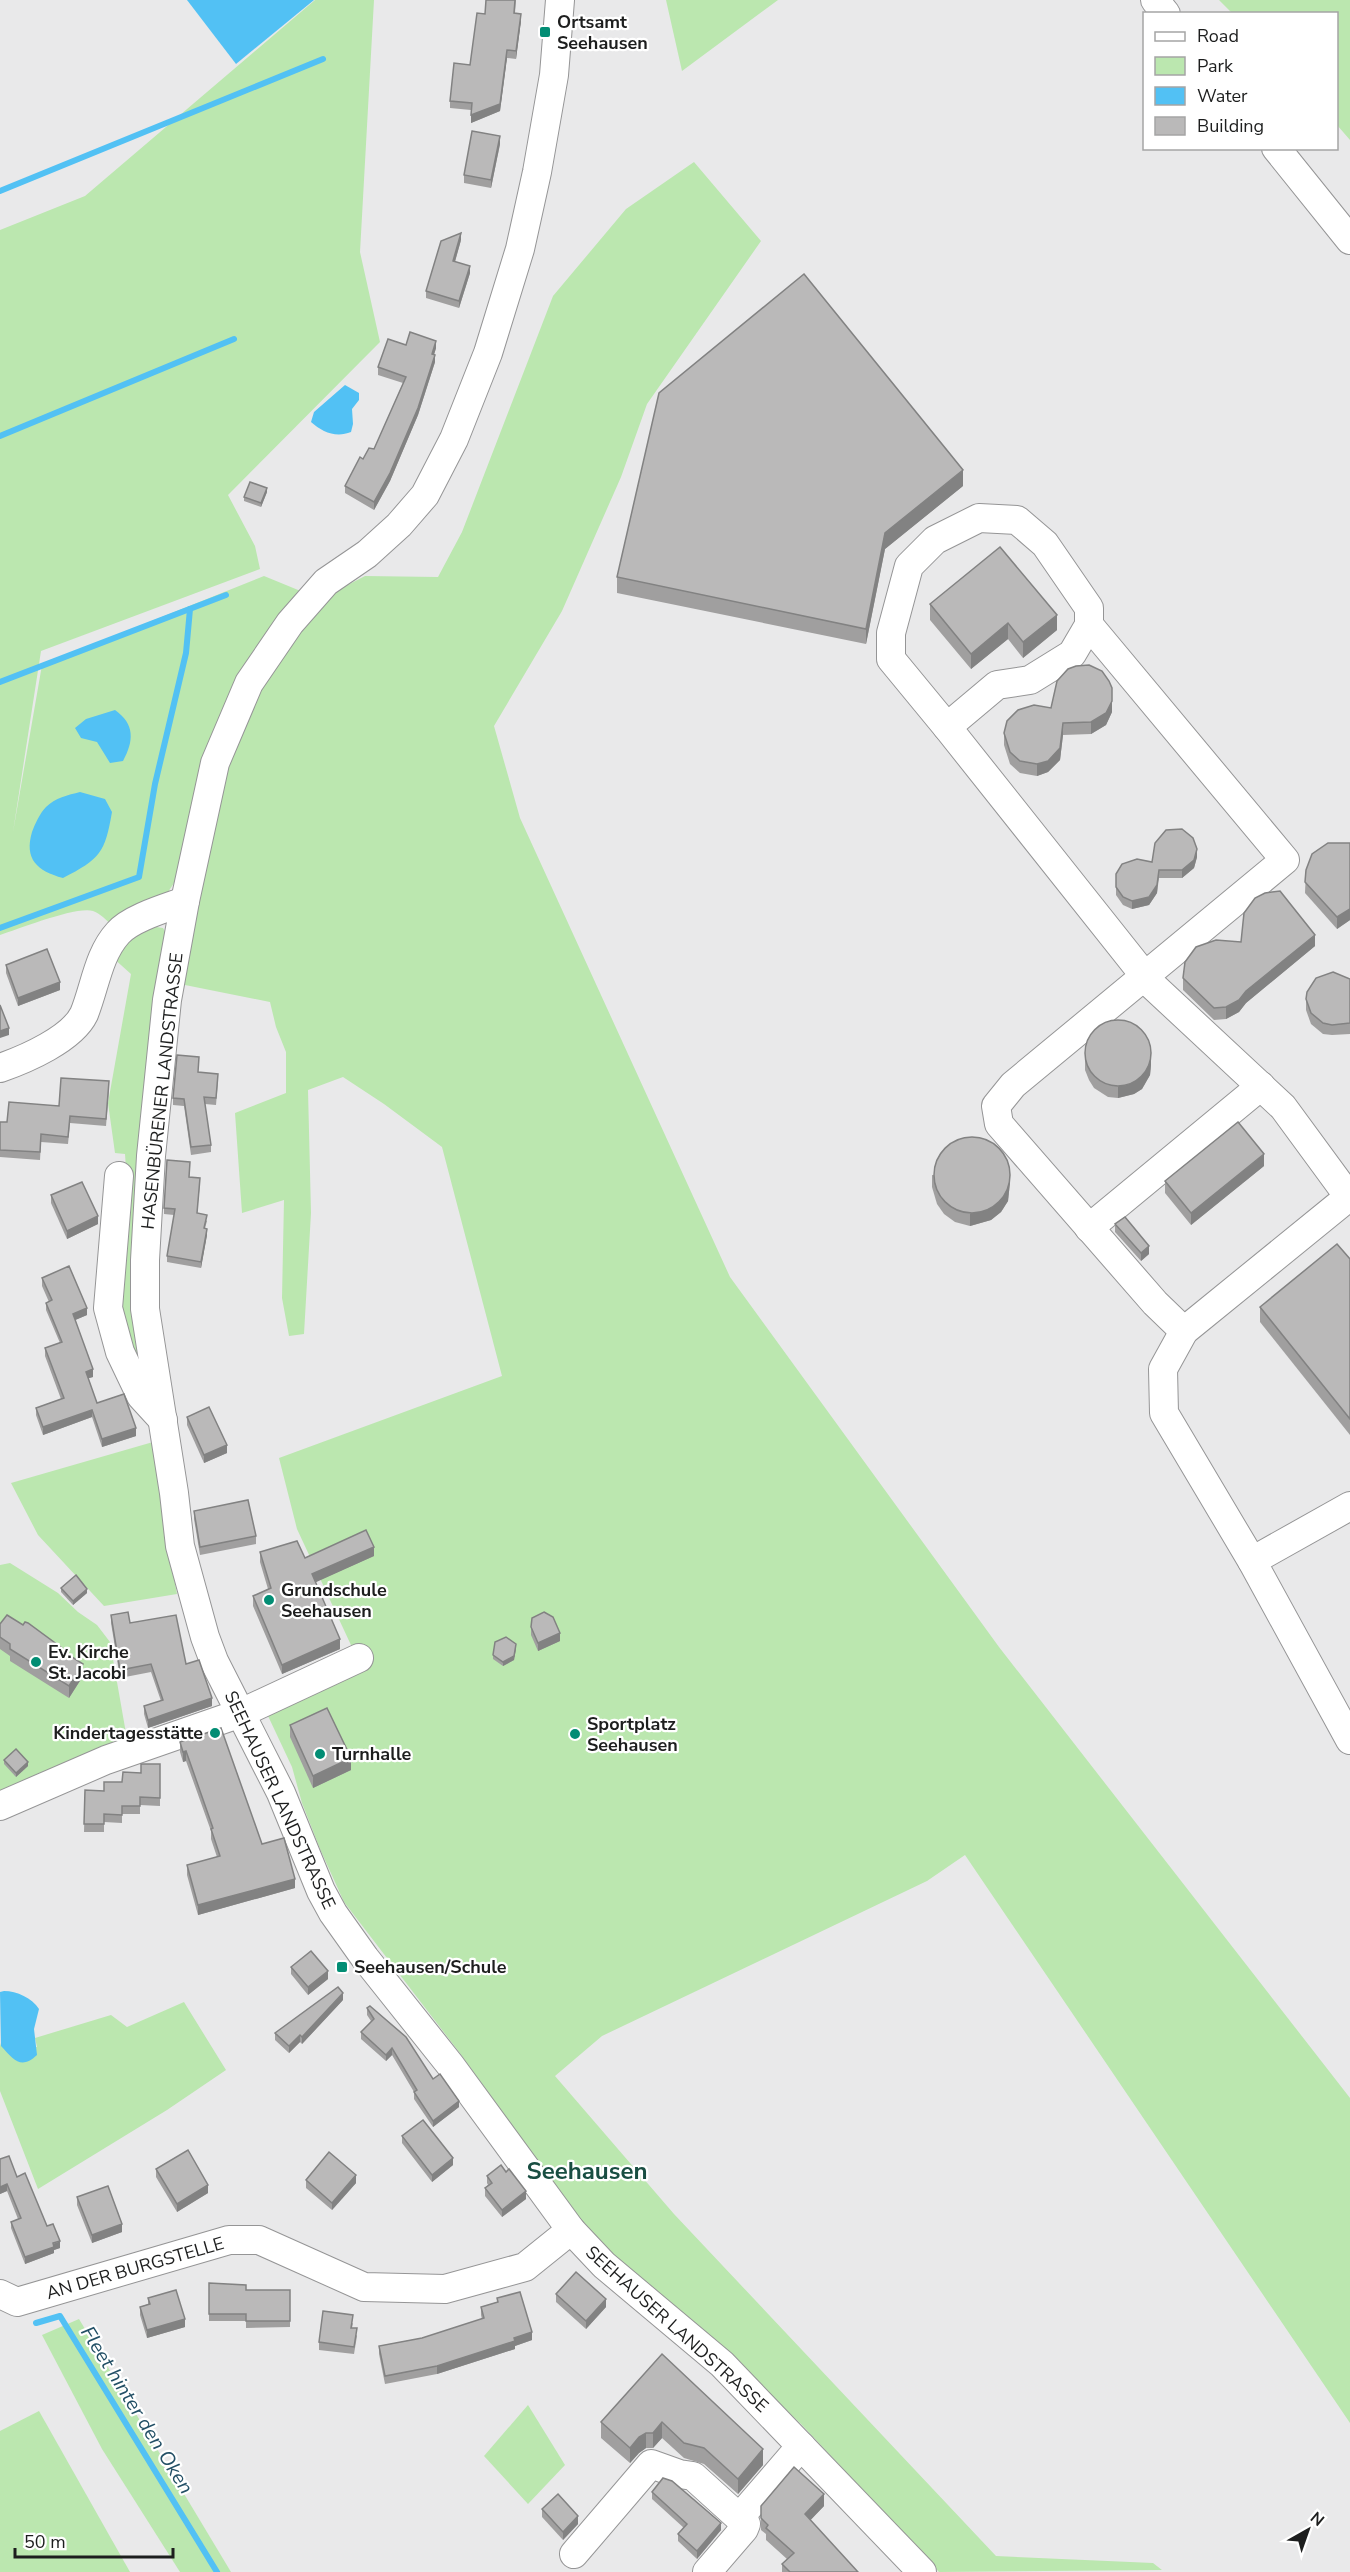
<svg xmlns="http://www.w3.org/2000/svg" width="1350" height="2572" font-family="'Nunito Sans',sans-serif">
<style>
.green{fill:#bbe7af}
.water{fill:#52c1f4}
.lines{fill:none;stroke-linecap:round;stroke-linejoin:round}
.stream{stroke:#52c1f4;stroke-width:6}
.minor-casing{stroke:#959596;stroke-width:30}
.minor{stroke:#fff;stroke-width:28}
.wall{fill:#a09f9f}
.shaded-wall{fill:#828282}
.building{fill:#bab9b9;stroke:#828282;stroke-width:1.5}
.poi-dot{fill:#028d74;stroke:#fff;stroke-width:2}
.labels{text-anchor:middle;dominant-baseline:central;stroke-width:4.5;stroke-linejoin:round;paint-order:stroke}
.poi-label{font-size:18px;font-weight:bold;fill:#1d1e1e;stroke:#fff;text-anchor:start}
.street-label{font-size:18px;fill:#1d1e1e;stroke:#fff}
.water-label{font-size:20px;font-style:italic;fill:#235066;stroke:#fff}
.district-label{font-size:24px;font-weight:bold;fill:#194e42;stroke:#fff}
</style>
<rect width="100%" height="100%" fill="#e9e9ea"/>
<!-- green -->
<g class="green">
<path d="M315 0H374L360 252 380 342 228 495 255 546 260 569 41 651 13 832 42 665 264 576 303 592 256 655 222 711 192 801 178 877 168 892 112 925C106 920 101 914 93 911 76 906 19 929 0 935V230L85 196Z"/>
<path d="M666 0H778L682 71Z"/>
<path d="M1219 0H1350V140L1337 125 1336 14 1232 13Z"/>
<path d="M694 162 761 241 647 404 621 477 562 611 494 726 520 818 730 1277 999 1647 1350 2098V2423L965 1855 927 1881 602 2036 555 2076 674 2214 996 2556 1153 2563 1162 2570 939 2572 801 2424 733 2361 620 2265 582 2222 459 2052 344 1902 320 1849 302 1803 292 1767 261 1701 357 1658 297 1529 279 1458 502 1376 442 1147 384 1104 343 1077 308 1090 311 1213 304 1334 289 1336 282 1298 284 1200 242 1213 235 1113 286 1093V1052L276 1027 270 1002 180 984 234 738 294 631 334 592 365 576 438 577 462 532 553 296 626 209Z"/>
<path d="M143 925 163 928 170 940 142 1382 116 1309 127 1184 125 1154 115 1153 108 1103 131 974 112 957Z"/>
<path d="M153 1442 162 1513 177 1594 104 1606 38 1535 11 1483Z"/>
<path d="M10 1563 58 1593 78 1612 97 1625 110 1642 127 1739 0 1797V1565Z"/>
<path d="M184 2002 226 2070 167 2110 38 2189 0 2091V2043L1 2046 37 2047 35 2038 111 2015 127 2027Z"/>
<path d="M79 2319 231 2572H180L102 2449 42 2335Z"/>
<path d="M528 2405 565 2465 528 2504 484 2456Z"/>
<path d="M39 2411 130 2572H0V2431Z"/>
</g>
<!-- water -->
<g class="water">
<path d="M187 0H314L236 64Z"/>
<path d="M345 385 359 393V400L352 409 353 424 351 432C336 438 322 432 311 422L314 412Z"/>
<path d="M115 710C135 724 134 741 123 761L110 763 97 742 81 738 75 728 86 719Z"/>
<path d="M80 792 105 799 112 812C105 853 100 859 63 878 37 871 24 859 32 832 35 824 40 813 46 807 55 798 68 795 80 792Z"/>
<path d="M4 1991C17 1991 32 1998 39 2009L34 2029 37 2055C21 2070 14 2060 1 2046L0 1992Z"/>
</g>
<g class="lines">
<!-- stream -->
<g class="stream">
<path d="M0 191 323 59"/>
<path d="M0 436 234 339"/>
<path d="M0 682 226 595"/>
<path d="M0 928 139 877 155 784 186 653 190 609"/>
<path d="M36 2323 60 2316 217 2572"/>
</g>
<defs>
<g id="minor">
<path d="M560 0 554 75 537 172 520 249 488 353 454 439 425 495 399 525 367 554 326 582 290 623 249 683 215 763 185 901 167 1000 151 1156 145 1260V1309L174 1493 180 1546 205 1637 214 1661 281 1793 321 1891 333 1913 365 1958 451 2066 571 2230 604 2265 722 2364 922 2572"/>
<path d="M1155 0 1166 14"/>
<path d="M1276 148 1350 240"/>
<path d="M979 518 1017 520 1045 544 1089 608V625L1072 654 1030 680 997 685 947 727 891 659V633L909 566 935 540Z"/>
<path d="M1089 625 1285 860 1013 1085 996 1106 999 1124 1155 1303 1184 1331"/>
<path d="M947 727 1152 985 1283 1107 1349 1197"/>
<path d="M0 1068C26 1059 72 1039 84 1014 95 987 98 955 118 933 131 918 166 908 185 901"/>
<path d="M119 1176 108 1308 120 1352 141 1396 163 1420"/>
<path d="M1350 1196 1184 1331 1163 1369 1164 1413 1252 1561 1350 1740"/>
<path d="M1089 1228 1261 1086"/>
<path d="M1252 1561 1350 1506"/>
<path d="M0 1806 106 1760 241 1713 359 1658"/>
<path d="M0 2294 17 2302 229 2240H259L364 2287 445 2289 525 2267 571 2230"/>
<path d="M739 2518 801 2446"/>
<path d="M574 2554 651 2464 679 2474 693 2476 746 2524 744 2529 707 2572"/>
</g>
</defs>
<!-- minor casing -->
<use href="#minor" class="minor-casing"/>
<!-- minor -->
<use href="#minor" class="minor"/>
</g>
<!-- wall -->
<g class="wall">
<path d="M486 0H516L515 13 521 21 516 59 507 58 500 111 471 123V110L450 108V101L470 65 485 14Z"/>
<path d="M500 144 491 188 464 183V175Z"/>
<path d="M461 240 455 262 470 273 459 308 426 298V291Z"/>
<path d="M406 345 436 348 434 355 435 362 418 415 390 481 374 510 345 493V486L363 459 374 449 403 383 378 375V367Z"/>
<path d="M963 486 885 549 866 644 617 593V577Z"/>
<path d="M267 492 261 507 244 501V497Z"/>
<path d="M930 604 1057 630 1023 658 1008 639 971 669 930 620Z"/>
<path d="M1112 688V712L1106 725 1091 734 1063 735 1060 760 1048 772 1037 776 1020 773 1010 764 1004 745V733L1051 708Z"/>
<path d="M1350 843V920L1337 929 1305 893 1306 870Z"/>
<path d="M1197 857 1194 868 1182 878H1159L1157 893 1149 905 1132 909 1123 905 1116 895V874L1152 862Z"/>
<path d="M1241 942 1315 946 1246 1003 1239 1012 1226 1019 1214 1020 1183 990V978Z"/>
<path d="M6 965 60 990 18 1006 6 973Z"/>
<path d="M1350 979V1034L1332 1035 1323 1034 1311 1024 1306 1010V999Z"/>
<path d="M1085 1058 1151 1065 1150 1075 1142 1089 1134 1094 1118 1098 1108 1097 1094 1088 1089 1080 1085 1070Z"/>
<path d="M199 1072 218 1081 216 1105 205 1104 211 1145V1152L191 1155 184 1106 173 1105V1098Z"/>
<path d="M109 1089 106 1126 70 1123 68 1144 41 1142 40 1160 0 1157V1122H7Z"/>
<path d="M1264 1166 1191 1225 1165 1193V1181Z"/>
<path d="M190 1168 189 1177 200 1184 197 1213 207 1221 205 1228 207 1235 201 1268 167 1262V1256L174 1215 164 1214V1208Z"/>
<path d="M932 1175 1010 1182 1008 1201 1001 1212 991 1220 970 1226 955 1222 944 1214 937 1204 932 1187Z"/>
<path d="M51 1195 98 1224 67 1239 51 1203Z"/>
<path d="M1115 1224 1149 1254 1141 1261 1115 1232Z"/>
<path d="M1350 1259V1435L1260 1322V1307Z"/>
<path d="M42 1278 87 1315 75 1320 93 1377 88 1378 97 1403 136 1436 102 1447 92 1417 43 1435 36 1415V1408L61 1399 45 1356V1348L60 1343 46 1310V1303L49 1302 42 1286Z"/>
<path d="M187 1417 227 1453 204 1463 187 1425Z"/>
<path d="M194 1511 256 1536V1544L200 1555 194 1519Z"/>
<path d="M260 1552 305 1558 374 1556 315 1582 340 1649 282 1674 253 1606V1596L268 1589 260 1562Z"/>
<path d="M61 1588 87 1593 73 1605 61 1592Z"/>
<path d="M111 1615 130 1623 186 1664 212 1706 148 1728 144 1714V1706L161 1701 151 1672 120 1678 111 1623Z"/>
<path d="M0 1624 62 1651 83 1676 69 1698 10 1661V1656L0 1649Z"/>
<path d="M531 1627 560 1641 538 1651 531 1635Z"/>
<path d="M516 1648 514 1660 503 1666 493 1659V1655Z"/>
<path d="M290 1725 351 1770 313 1788 290 1737Z"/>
<path d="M180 1742 262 1844 295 1888 198 1915 187 1875V1865L217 1857 211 1839V1831L186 1761 183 1762 180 1752Z"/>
<path d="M4 1760 28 1766 16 1777 4 1764Z"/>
<path d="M160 1764V1806L140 1805V1814H122V1823L104 1822V1832H84L85 1790 104 1791Z"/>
<path d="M291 1967 328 1979 308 1995 291 1974Z"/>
<path d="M343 2000 302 2044 300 2042 289 2053 275 2040V2033Z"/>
<path d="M367 2008 459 2107 433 2127 414 2099V2092L392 2055 386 2061 361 2039V2032L371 2021 367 2015Z"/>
<path d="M402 2136 453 2165 432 2182 402 2143Z"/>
<path d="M0 2159 17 2177 60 2248 54 2250V2253L25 2264 11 2228V2222L18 2219 7 2191 0 2194Z"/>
<path d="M156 2169 208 2193 177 2212 156 2177Z"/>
<path d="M487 2176 526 2199 502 2217 485 2196V2188L488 2185 487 2183Z"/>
<path d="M306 2180 356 2183 332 2210 306 2188Z"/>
<path d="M77 2197 122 2232 92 2243 77 2205Z"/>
<path d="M209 2283 246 2290H290V2327L246 2328V2321H209Z"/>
<path d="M556 2294 606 2307 586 2329 556 2302Z"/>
<path d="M148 2298 185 2327 147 2338 140 2315V2307L148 2304Z"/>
<path d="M497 2298 532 2340 515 2346V2349L437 2374 385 2384 379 2354V2346L422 2338 482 2319 481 2315V2307L497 2302Z"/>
<path d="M353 2323 352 2328 357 2336 354 2354 319 2350V2342Z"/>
<path d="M662 2354 763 2465 738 2494 704 2464 684 2458 662 2438 653 2448H646L639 2453 630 2463 601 2438V2422Z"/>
<path d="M652 2492 721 2530 697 2559 678 2541V2534L684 2528 652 2499Z"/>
<path d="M761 2506H824L810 2520 858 2572H782V2564L787 2559 766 2540V2534L761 2530Z"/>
<path d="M542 2509 578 2524 563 2540 542 2517Z"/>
</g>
<!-- shaded-wall -->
<g class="shaded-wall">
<path d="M521 14V21L516 59V51Z"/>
<path d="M507 50V58L500 111 471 123V115Z"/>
<path d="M500 136V144L491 188V180Z"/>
<path d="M461 233V240L453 268V261Z"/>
<path d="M470 266V273L459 308V301Z"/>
<path d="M436 341V348L432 361V354Z"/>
<path d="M435 355V362L418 415 390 481 374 510V502Z"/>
<path d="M963 470V486L885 549 866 644V629L885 533Z"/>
<path d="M267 488V492L261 507V503Z"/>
<path d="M1057 615V630L1023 658V642Z"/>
<path d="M1008 623V639L971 669V654Z"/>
<path d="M1112 701V712L1106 725 1091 734V722Z"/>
<path d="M1063 723V735L1060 760 1048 772 1037 776V764Z"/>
<path d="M1197 849V857L1194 868 1182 878V870Z"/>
<path d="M1159 870 1157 893 1149 905 1132 909V901Z"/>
<path d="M1350 909V920L1337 929V917Z"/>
<path d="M1315 935V946L1246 1003 1239 1012 1226 1019V1007Z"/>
<path d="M60 982V990L18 1006V998Z"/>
<path d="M9 1028V1035L0 1038V1031Z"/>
<path d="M1151 1053V1065L1150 1075 1142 1089 1134 1094 1118 1098V1087Z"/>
<path d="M1264 1154V1166L1191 1225V1213Z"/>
<path d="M1010 1170V1182L1008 1201 1001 1212 991 1220 970 1226V1214Z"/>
<path d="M98 1216V1224L67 1239V1231Z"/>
<path d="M207 1229V1235L201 1268V1262Z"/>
<path d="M1149 1246V1254L1141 1261V1253Z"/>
<path d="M87 1308V1315L73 1321V1314Z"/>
<path d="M93 1369V1377L86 1379V1372Z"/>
<path d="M92 1410V1417L43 1435V1427Z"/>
<path d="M136 1428V1436L102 1447V1439Z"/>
<path d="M227 1445V1453L204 1463V1455Z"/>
<path d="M374 1547V1556L312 1584V1574Z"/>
<path d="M87 1589V1593L73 1605V1601Z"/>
<path d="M560 1633V1641L538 1651V1643Z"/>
<path d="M340 1639V1649L282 1674V1665Z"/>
<path d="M516 1648 514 1660 503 1666V1662Z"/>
<path d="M83 1664V1676L69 1698V1686Z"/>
<path d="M212 1698V1706L148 1728V1720Z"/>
<path d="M186 1751V1761L183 1762V1752Z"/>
<path d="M351 1758V1770L313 1788V1776Z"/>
<path d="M28 1762V1766L16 1777V1773Z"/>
<path d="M295 1879V1888L198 1915V1905Z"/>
<path d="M328 1971V1979L308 1995V1987Z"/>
<path d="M343 1993V2000L302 2044V2037Z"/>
<path d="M300 2035V2042L289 2053V2046Z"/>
<path d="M392 2048V2055L386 2061V2055Z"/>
<path d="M459 2101V2107L433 2127V2121Z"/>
<path d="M453 2158V2165L432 2182V2175Z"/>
<path d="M356 2175V2183L332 2210V2203Z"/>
<path d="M7 2184V2191L0 2194V2187Z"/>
<path d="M208 2185V2193L177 2212V2204Z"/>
<path d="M526 2191V2199L502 2217V2210Z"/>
<path d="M122 2224V2232L92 2243V2235Z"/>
<path d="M60 2241V2248L54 2250V2253L25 2264V2257Z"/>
<path d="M606 2299V2307L586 2329V2321Z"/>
<path d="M185 2319V2327L147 2338V2330Z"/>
<path d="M532 2332V2340L515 2346V2349L437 2374V2366Z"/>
<path d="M662 2422V2438L653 2448V2433Z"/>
<path d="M646 2433V2448L639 2453 630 2463V2448L639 2437Z"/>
<path d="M763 2449V2465L738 2494V2479Z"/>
<path d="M824 2494V2506L805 2526V2514Z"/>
<path d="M578 2516V2524L563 2540V2532Z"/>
<path d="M721 2523V2530L697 2559V2551Z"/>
</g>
<!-- building -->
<g class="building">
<path d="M486 0H515L514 13 521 14 516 51 507 50 500 104 471 115 472 103 450 101 454 63 470 65 477 13 485 14Z"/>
<path d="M472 131 500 136 491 180 464 175Z"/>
<path d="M461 233 453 261 470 266 459 301 426 291 441 241Z"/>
<path d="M804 274 963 470 885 533 866 629 617 577 659 393Z"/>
<path d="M410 332 436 341 432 354 435 355 418 408 390 473 374 502 345 486 360 457 363 459 369 448 374 449 406 377 378 367 388 339 406 345Z"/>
<path d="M250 482 267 488 261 503 244 497Z"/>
<path d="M1000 547 1057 615 1023 642 1008 623 971 654 930 604Z"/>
<path d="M1089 665 1102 671 1109 681 1112 688V701L1106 713 1091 722 1063 723 1060 748 1048 761 1037 764 1020 761 1010 752 1004 733 1007 721 1018 710 1034 705 1051 708 1057 681 1068 669 1076 666Z"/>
<path d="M1182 829 1193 838 1197 849 1194 860 1182 870H1159L1157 885 1149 897 1132 901 1123 897 1116 887V874L1122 864 1137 859 1152 862 1155 843 1166 830Z"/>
<path d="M1328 843H1350V909L1337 917 1305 882 1306 870 1312 854Z"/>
<path d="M1280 891 1315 935 1246 991 1239 1000 1226 1007 1214 1008 1183 978 1185 962 1196 947 1216 940 1241 942 1244 913 1255 898 1265 893Z"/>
<path d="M47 949 60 982 18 998 6 965Z"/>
<path d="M1333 972 1350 979V1023L1332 1025 1323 1023 1311 1013 1306 999 1307 992 1316 978Z"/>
<path d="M0 1005 9 1028 0 1031Z"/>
<circle cx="1118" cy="1053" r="33"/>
<path d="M177 1055 199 1057 198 1072 218 1074 216 1098 204 1097 211 1145 191 1147 184 1099 173 1098Z"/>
<path d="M61 1078 109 1081 106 1119 70 1116 68 1137 41 1134 40 1152 0 1150V1122H7L9 1102 59 1106Z"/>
<path d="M1238 1122 1264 1154 1191 1213 1165 1181Z"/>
<circle cx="972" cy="1175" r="38"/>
<path d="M167 1160 190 1162 189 1177 200 1178 197 1213 207 1215 204 1228 207 1229 201 1262 167 1256 175 1209 164 1208Z"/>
<path d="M82 1182 98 1216 67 1231 51 1195Z"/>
<path d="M1125 1217 1149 1246 1141 1253 1115 1224Z"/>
<path d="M1337 1244 1350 1259V1419L1260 1307Z"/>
<path d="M69 1266 87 1308 73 1314 93 1369 86 1372 97 1403 124 1394 136 1428 102 1439 92 1410 43 1427 36 1408 64 1398 45 1348 62 1342 46 1303 52 1300 42 1278Z"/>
<path d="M209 1407 227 1445 204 1455 187 1417Z"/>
<path d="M248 1500 256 1536 200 1547 194 1511Z"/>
<path d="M366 1530 374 1547 312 1574 340 1639 282 1665 253 1596 271 1588 260 1552 297 1541 305 1558Z"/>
<path d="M76 1575 87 1589 73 1601 61 1588Z"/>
<path d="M128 1612 130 1623 176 1615 186 1664 199 1660 212 1698 148 1720 144 1706 163 1700 151 1664 120 1670 111 1615Z"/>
<path d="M544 1612 553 1617 560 1633 538 1643 531 1627 532 1618Z"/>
<path d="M7 1615 23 1625 25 1622 28 1623 62 1648 61 1650 83 1664 69 1686 10 1649V1644L0 1637V1624Z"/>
<path d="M506 1637 516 1644 514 1656 503 1662 493 1655 495 1642Z"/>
<path d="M327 1708 351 1758 313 1776 290 1725Z"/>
<path d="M221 1728 262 1844 284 1838 295 1879 198 1905 187 1865 220 1856 211 1829 213 1828 186 1751 183 1752 180 1742Z"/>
<path d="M16 1749 28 1762 16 1773 4 1760Z"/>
<path d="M141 1764H160V1798L140 1797V1806H122V1815L104 1814V1824H84L85 1790 104 1791V1782H122L123 1772 141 1773Z"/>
<path d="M311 1951 328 1971 308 1987 291 1967Z"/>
<path d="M338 1987 343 1993 302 2037 300 2035 289 2046 275 2033Z"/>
<path d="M370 2006 406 2037 433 2079 440 2074 459 2101 433 2121 414 2092 417 2090 392 2048 386 2055 361 2032 374 2019 367 2008Z"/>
<path d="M423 2120 453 2158 432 2175 402 2136Z"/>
<path d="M188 2150 208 2185 177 2204 156 2169Z"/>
<path d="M329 2152 356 2175 332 2203 306 2180Z"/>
<path d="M9 2156 17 2177 25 2173 47 2226 53 2224 60 2241 53 2243 54 2247 25 2257 11 2222 21 2218 7 2184 0 2187V2159Z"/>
<path d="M501 2165 506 2172 509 2169 526 2191 502 2210 485 2188 492 2183 487 2176Z"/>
<path d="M108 2186 122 2224 92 2235 77 2197Z"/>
<path d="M576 2272 606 2299 586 2321 556 2294Z"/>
<path d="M209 2283 246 2285V2290H290V2321H246V2314H209Z"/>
<path d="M176 2290 185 2319 147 2330 140 2307 150 2304 148 2298Z"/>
<path d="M520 2292 532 2332 514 2338 515 2341 437 2366 385 2376 379 2346 422 2338 484 2318 481 2307 498 2302 497 2298Z"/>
<path d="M323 2311 353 2315 351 2328H357L354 2347 319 2342Z"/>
<path d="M662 2354 763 2449 738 2479 704 2448 684 2443 662 2422 653 2433H646L639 2437 630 2448 601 2422Z"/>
<path d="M794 2467 824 2494 805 2514 858 2572H790L782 2564 794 2553 766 2528 768 2525 761 2518V2506Z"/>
<path d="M663 2478 672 2481 721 2523 697 2551 678 2534 687 2524 652 2492Z"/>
<path d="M558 2494 578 2516 563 2532 542 2509Z"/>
</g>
<!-- markers -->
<g class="poi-dot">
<rect x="539" y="26" width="12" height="12" rx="3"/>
<circle cx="269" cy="1600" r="6"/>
<circle cx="36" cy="1662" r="6"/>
<circle cx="215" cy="1733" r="6"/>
<circle cx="575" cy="1734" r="6"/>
<circle cx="320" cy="1754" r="6"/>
<rect x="336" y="1961" width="12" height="12" rx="3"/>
</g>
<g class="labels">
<!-- poi labels -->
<g class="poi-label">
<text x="557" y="22">Ortsamt<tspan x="557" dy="21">Seehausen</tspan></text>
<text x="281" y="1590">Grundschule<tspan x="281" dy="21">Seehausen</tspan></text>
<text x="48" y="1652">Ev. Kirche<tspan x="48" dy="21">St. Jacobi</tspan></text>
<text x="587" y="1724">Sportplatz<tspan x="587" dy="21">Seehausen</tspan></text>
<text x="203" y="1733" text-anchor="end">Kindertagesstätte</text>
<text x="332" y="1754">Turnhalle</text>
<text x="354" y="1967">Seehausen/Schule</text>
</g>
<!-- street labels -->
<g class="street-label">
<text transform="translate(162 1091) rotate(-84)">HASENBÜRENER LANDSTRASSE</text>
<text transform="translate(280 1800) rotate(65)">SEEHAUSER LANDSTRASSE</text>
<text transform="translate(135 2268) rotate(-16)">AN DER BURGSTELLE</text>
<text transform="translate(677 2329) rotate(42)">SEEHAUSER LANDSTRASSE</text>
</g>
<!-- water labels -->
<g class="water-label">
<text transform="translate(137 2410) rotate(58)">Fleet hinter den Oken</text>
</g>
<!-- district labels -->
<g class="district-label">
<text x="587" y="2171">Seehausen</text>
</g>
</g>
<!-- legend -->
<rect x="1143" y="12" width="195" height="138" fill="#ffffff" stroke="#a5a5a5" stroke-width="1.5"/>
<rect x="1155" y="32" width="30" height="9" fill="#ffffff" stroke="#a5a5a5" stroke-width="1.5"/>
<text x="1197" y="42" font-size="18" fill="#1d1e1e">Road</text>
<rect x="1155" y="57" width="30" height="18" fill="#bbe7af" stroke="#a5a5a5" stroke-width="1.5"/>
<text x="1197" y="72" font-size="18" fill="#1d1e1e">Park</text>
<rect x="1155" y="87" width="30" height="18" fill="#52c1f4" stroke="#a5a5a5" stroke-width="1.5"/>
<text x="1197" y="102" font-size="18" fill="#1d1e1e">Water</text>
<rect x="1155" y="117" width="30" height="18" fill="#bab9b9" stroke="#a5a5a5" stroke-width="1.5"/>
<text x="1197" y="132" font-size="18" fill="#1d1e1e">Building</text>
<!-- north arrow -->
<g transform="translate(1308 2530) rotate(40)" stroke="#ffffff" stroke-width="4.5" paint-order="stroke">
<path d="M0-4.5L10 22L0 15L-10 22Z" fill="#1d1e1e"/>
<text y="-9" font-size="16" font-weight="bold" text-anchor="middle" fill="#1d1e1e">N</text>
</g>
<!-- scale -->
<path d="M15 2548v9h158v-9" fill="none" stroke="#1d1e1e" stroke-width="3"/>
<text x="24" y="2548" font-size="18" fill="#1d1e1e" stroke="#ffffff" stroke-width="4.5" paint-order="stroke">50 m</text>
</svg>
